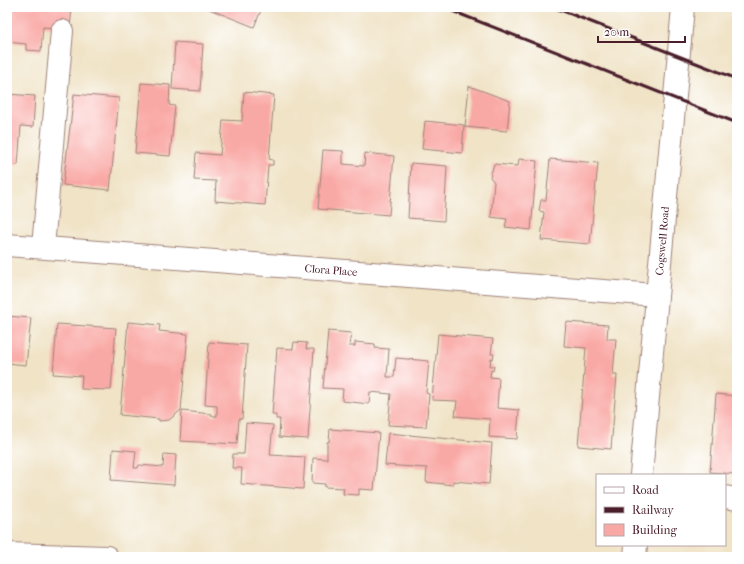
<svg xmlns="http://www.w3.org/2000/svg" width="744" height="564" font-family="'IM FELL French Canon',serif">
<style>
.building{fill:#f9a9a5}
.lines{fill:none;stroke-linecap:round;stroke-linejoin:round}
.minor-casing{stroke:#9d8178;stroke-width:24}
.highway-casing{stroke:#9d8178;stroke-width:24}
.minor{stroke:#fff;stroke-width:22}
.highway{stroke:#fff;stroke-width:22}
.rail{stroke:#4a1f2b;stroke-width:3}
.labels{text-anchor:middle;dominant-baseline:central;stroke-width:3.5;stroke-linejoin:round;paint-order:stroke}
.street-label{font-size:11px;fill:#4a1f2b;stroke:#fff}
</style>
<rect width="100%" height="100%" fill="#fff"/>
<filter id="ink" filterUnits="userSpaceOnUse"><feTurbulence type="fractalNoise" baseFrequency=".025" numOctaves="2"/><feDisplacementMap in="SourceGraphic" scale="8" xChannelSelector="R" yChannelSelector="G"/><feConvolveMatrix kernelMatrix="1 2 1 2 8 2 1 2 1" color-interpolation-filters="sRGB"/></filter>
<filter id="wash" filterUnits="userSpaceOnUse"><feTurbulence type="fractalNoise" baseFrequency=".012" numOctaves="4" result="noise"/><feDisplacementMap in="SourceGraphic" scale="16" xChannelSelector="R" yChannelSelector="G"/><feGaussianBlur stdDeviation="0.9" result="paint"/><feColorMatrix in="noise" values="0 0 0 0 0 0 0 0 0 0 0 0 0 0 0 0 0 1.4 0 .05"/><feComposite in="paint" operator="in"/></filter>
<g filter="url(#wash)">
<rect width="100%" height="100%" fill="#f0e3c6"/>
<g id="blocks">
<!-- building -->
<g class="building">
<path d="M7 7H72L70 29 43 27 41 51 26 50V44L7 42Z"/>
<path d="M210 7H259L262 8 254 27 209 9Z"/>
<path d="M736 7H737V15L733 14Z"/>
<path d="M175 42 203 44 200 91 172 89Z"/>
<path d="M141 83 170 85 169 105 175 106 170 156 135 153Z"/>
<path d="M469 86 510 101 507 131 465 127Z"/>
<path d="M244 92 274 95 269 159 273 160V165H268L265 205 215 201 216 181 194 180 196 153 220 155 223 120 242 121Z"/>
<path d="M7 94 35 96 33 127 21 126 18 165 7 164Z"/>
<path d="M74 94 119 98 110 190 63 185Z"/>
<path d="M425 121 464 125 462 153 422 149Z"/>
<path d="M323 150 343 151V164L364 166 365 153 394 156 389 215 318 209Z"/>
<path d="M519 159 537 161 531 230 505 227 507 219 491 217 494 182 490 177 494 164 518 166Z"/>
<path d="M550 159 598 163 590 244 541 240 544 212 539 211 541 200H546Z"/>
<path d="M411 163 447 166 444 221 408 218Z"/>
<path d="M7 316 31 318 26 365 7 363Z"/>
<path d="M128 322 160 325 159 331 188 334 181 410 169 420 159 421V419L120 415Z"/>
<path d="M566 322 608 325 607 339H616L613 375H617L611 449 578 446 586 348 564 346Z"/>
<path d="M57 324 116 328 111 390 81 389 82 376 53 374Z"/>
<path d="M328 331 351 333 349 346H355V342L375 344V348L389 349 387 377H394L396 358 429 361 426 393 429 394 426 427 388 425 391 394 370 392 369 404 342 401 343 389 323 388Z"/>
<path d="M438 334 493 339 491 354H494L493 359 491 358 490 366H494L493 371 491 370 490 377 499 378 497 408 519 410 517 439 489 437 490 419 455 416 457 401 432 400Z"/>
<path d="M209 342 247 345 242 419H239L237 444 180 441 182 411 212 414V416H217V406L205 405Z"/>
<path d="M294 342 307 343 306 349H314L308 439 279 437 280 419H276V415H272L277 348 293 349Z"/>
<path d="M716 394 737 396V471H735L734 474 710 472Z"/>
<path d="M246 423 273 425 270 455 305 457 303 489 241 484 242 468H232L233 454H244Z"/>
<path d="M330 429 379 433 374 490 359 489V495L343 494 344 488 325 487V484L312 483 313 458 327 459V442H329Z"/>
<path d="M388 433 492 443 489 484 453 481V485L426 482 427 468 385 465Z"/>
<path d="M113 449 136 451 134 468H138L139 465 163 467 164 454 176 455 174 485 111 480Z"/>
</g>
</g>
</g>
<g filter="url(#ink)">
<use href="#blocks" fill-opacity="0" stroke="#9d8178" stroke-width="1"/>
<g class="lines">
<defs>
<g id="minor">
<path id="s1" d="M7 245 656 295"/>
<path d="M43 247 62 31"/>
<path id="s2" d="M641 475 683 7"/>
<path d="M725 497 737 499"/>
<path d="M635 557 636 545"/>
</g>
<path id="highway" d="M7 554 107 557"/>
</defs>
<!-- minor casing -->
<use href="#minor" class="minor-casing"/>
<!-- highway casing -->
<use href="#highway" class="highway-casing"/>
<!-- minor -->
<use href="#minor" class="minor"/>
<!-- highway -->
<use href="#highway" class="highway"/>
<!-- rail -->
<g class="rail">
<path d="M442 7 737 123"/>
<path d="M553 7 737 79"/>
</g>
</g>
</g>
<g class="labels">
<!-- street labels -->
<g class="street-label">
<text stroke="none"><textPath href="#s2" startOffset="235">Cogswell Road</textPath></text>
<text stroke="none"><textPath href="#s1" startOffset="325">Clora Place</textPath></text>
</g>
</g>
<!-- margin -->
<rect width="744" height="564" fill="none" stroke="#fff" stroke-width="24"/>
<!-- legend -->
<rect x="596" y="474" width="130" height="72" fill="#ffffff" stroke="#b7a5aa"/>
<rect x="604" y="487" width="20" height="6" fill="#ffffff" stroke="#b7a5aa"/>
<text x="632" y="494" font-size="12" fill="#4a1f2b">Road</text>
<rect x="604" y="507" width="20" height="6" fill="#4a1f2b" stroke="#b7a5aa"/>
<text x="632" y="514" font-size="12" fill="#4a1f2b">Railway</text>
<rect x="604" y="524" width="20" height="12" fill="#f9a9a5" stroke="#b7a5aa"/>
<text x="632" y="534" font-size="12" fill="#4a1f2b">Building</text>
<!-- scale -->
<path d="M598 36v6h87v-6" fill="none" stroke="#4a1f2b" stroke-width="2"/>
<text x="604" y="36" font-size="12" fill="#4a1f2b" stroke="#ffffff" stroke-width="3" paint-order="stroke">20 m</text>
</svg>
